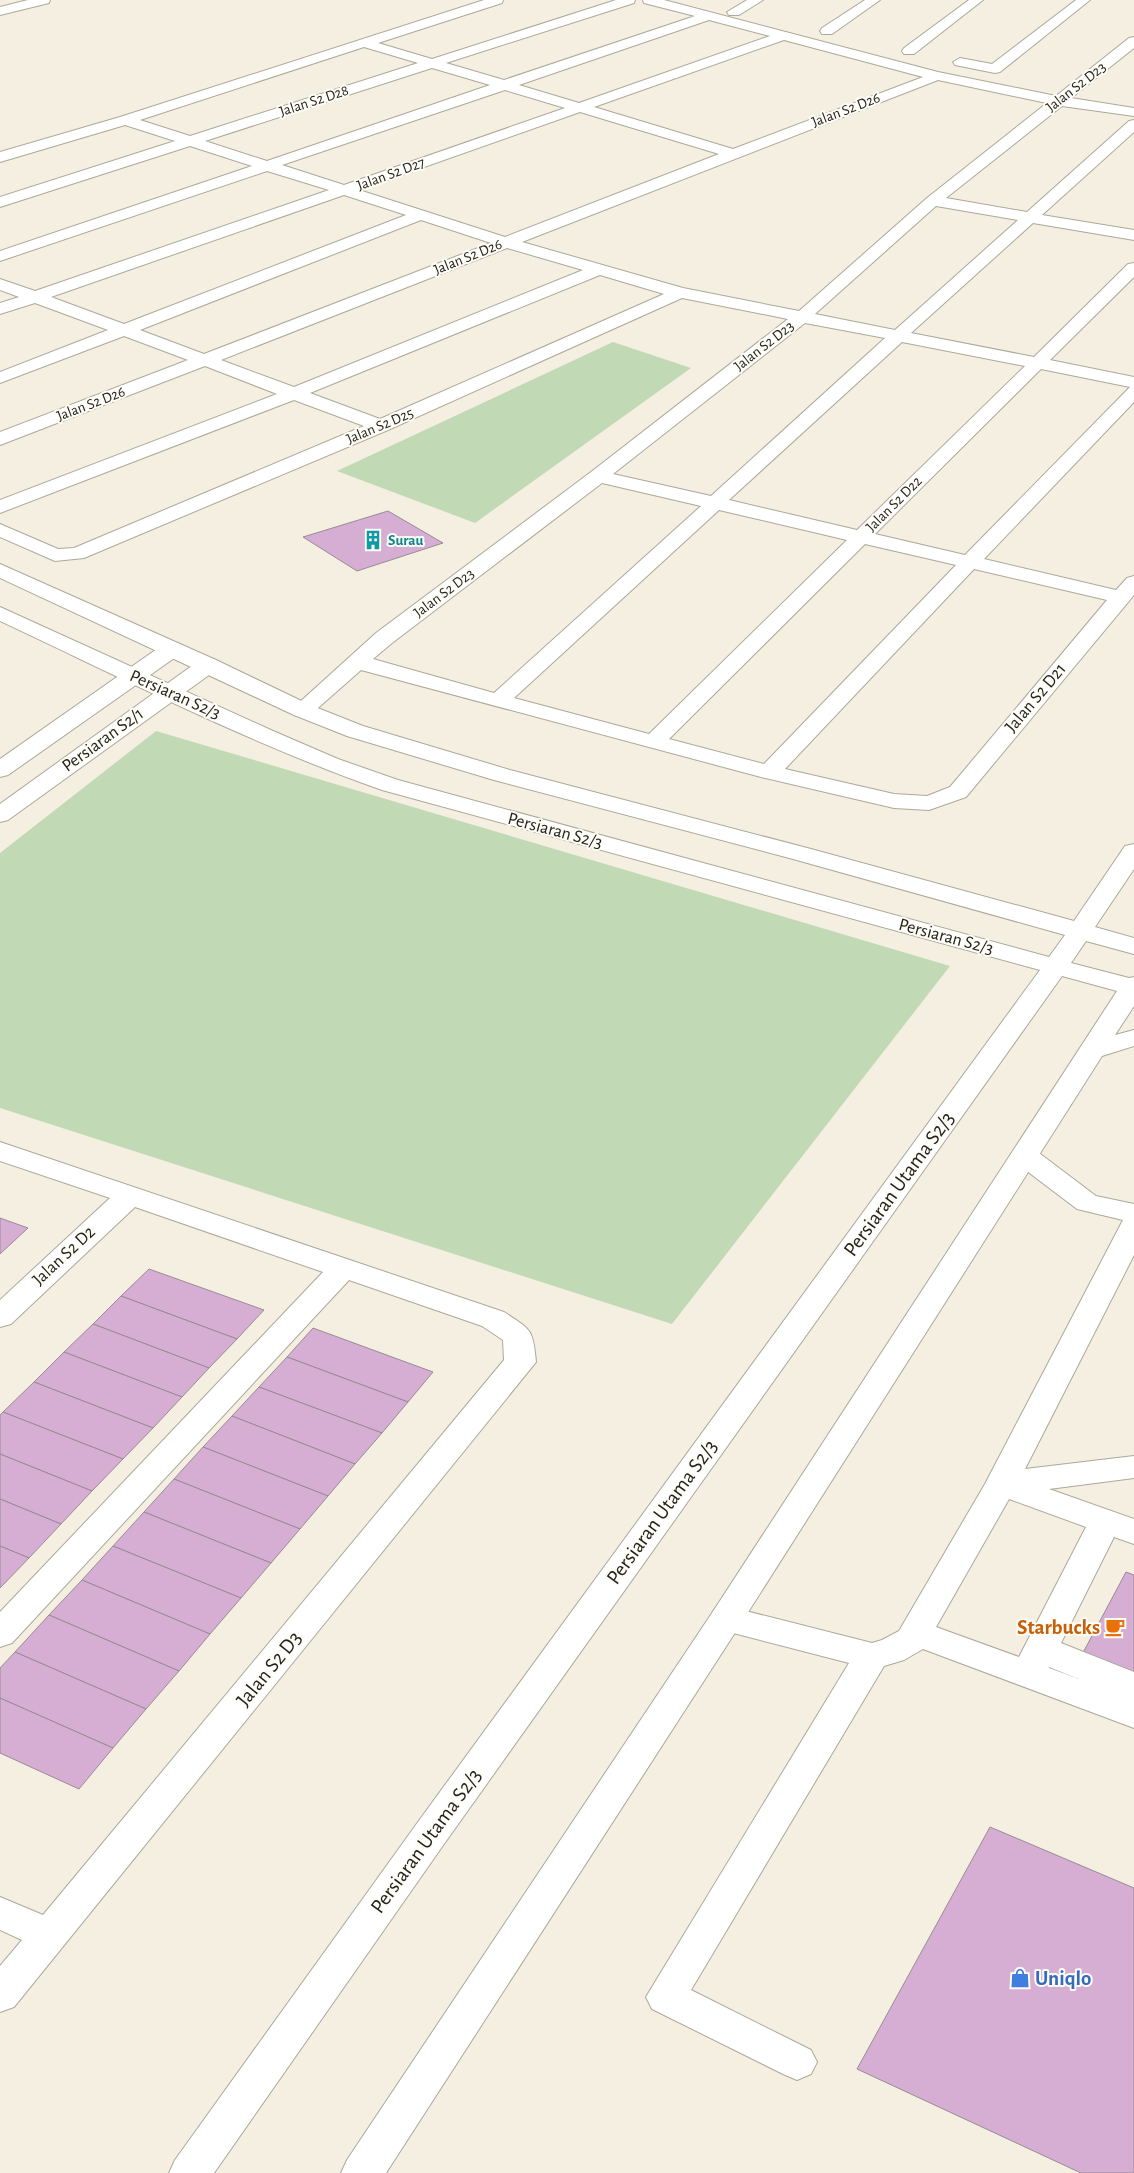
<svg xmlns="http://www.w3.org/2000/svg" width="1134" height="2173" font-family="'Alegreya Sans',sans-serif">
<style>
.green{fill:#c1dab5}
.building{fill:#d6add3;stroke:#978c96}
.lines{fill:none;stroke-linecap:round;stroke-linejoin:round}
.minor-casing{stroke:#ada89a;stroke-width:2}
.major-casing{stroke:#ada89a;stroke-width:2}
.minor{fill:#fff;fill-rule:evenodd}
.major{fill:#fff;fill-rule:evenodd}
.labels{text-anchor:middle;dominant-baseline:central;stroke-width:4;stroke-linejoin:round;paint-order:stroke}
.far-street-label{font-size:15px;fill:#24221d;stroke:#fefcf6}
.far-culture-label{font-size:15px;font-weight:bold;fill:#0d838f;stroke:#fefcf6;text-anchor:start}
.street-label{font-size:18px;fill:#24221d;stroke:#fefcf6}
.near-street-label{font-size:21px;fill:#24221d;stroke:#fefcf6}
.near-food-label{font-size:21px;font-weight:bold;fill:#c56008;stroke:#fefcf6;text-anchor:end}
.near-shop-label{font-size:21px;font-weight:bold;fill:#366cbe;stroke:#fefcf6;text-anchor:start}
</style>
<rect width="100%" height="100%" fill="#f4efe0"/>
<!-- green -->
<g class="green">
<path d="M613 342 691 368 475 523 337 471Z"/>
<path d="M156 731 950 966 672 1324 0 1108V853Z"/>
</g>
<!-- building -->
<g class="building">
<path d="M388 511 443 543 357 571 303 537Z"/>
<path d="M0 1218 28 1228 0 1254Z"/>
<path d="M149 1269 264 1310 237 1339 121 1296Z"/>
<path d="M121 1296 237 1339 209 1368 93 1324Z"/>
<path d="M93 1324 209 1368 182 1397 64 1352Z"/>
<path d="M313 1328 433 1372 408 1402 287 1357Z"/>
<path d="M64 1352 182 1397 153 1428 34 1382Z"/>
<path d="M287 1357 408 1402 382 1433 259 1387Z"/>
<path d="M34 1382 153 1428 123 1459 3 1412Z"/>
<path d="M259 1387 382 1433 355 1464 232 1416Z"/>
<path d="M3 1412 123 1459 92 1491 0 1454V1415Z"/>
<path d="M232 1416 355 1464 328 1496 203 1447Z"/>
<path d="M203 1447 328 1496 300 1529 174 1479Z"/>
<path d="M0 1454 92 1491 61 1524 0 1499Z"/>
<path d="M174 1479 300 1529 271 1563 144 1512Z"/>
<path d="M0 1499 61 1524 29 1558 0 1546Z"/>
<path d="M144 1512 271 1563 241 1598 113 1546Z"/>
<path d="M0 1546 29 1558 0 1588Z"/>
<path d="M113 1546 241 1598 210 1634 82 1580Z"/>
<path d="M1126 1572 1134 1575V1704L1069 1679Z"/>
<path d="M82 1580 210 1634 179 1671 49 1615Z"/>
<path d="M49 1615 179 1671 146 1709 15 1652Z"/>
<path d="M15 1652 146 1709 113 1748 0 1698V1668Z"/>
<path d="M0 1698 113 1748 79 1789 0 1753Z"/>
<path d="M990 1827 1134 1888V2173H1081L857 2069Z"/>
</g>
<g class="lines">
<defs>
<g id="minor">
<path d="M484 0H503L502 3 378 43 432 59 616 0H635L634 3 446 63 504 80 695 16 644 3 643 0H664L938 72 1056 96 1129 38 1134 37V48L1071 98 1134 108V116L1062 106 946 198 1027 212 1129 121 1134 120V132L1042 215 1134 230V240L1033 223 911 333 1034 357 1128 264 1134 263V277L1050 360 1134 377V402L984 559 1116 590 1127 578 1134 576V595L966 797 929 810 894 808 761 777 361 670 310 715 302 717 294 715 291 710 376 633 591 472 788 319 682 298 388 430 84 558 55 561 0 537V524L58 549 74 548 364 426 294 400 0 513V500L277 394 205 366 0 445V432L188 360 124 336 0 383V372L108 330 35 303 0 314V303L19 297 0 290V279L35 291 329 190 267 171 0 261V251L252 166 190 146 0 207V197L175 141 125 125 0 162V152L120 117ZM709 20 770 36 579 103 519 85ZM784 40 923 77 733 149 594 107ZM364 47 418 63 190 136 140 120ZM432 68 490 85 267 161 205 141ZM938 80 1047 103 927 198 799 311 683 288 522 242ZM505 90 565 108 344 185 282 165ZM580 112 719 154 505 237 359 190ZM344 195 406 215 124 324 51 297ZM936 206 1018 220 895 330 815 314ZM421 220 491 243 204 354 140 330ZM507 248 583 270 294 387 221 360ZM600 275 664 294 380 419 310 393ZM805 323 885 338 711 496 613 474ZM902 342 1025 366 857 530 729 500ZM1041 369 1130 387 965 555 875 534ZM602 483 701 506 494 693 373 659 392 643ZM719 510 847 540 649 734 514 698ZM865 544 956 565 764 764 669 739ZM974 569 1107 600 950 787 927 796 894 794 785 769Z"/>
<path d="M747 0H763L739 15H729L727 12Z"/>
<path d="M865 0H880L832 34H822L820 31 822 28Z"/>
<path d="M969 0H983L914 54H904L902 51 904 48Z"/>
<path d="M1076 0H1090L1000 72 995 73 955 65 953 62 960 58 992 64Z"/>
<path d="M172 643 180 644 183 649 180 654 8 775 0 777V759L164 644Z"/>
<path d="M208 658 216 660 219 665 216 670 8 820 0 822V804L200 660Z"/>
<path d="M0 1142 504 1312C531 1330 533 1328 536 1362L14 2007 0 2012V1966L22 1940 0 1930V1897L43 1915 504 1360 503 1340 482 1326 349 1280 12 1643 0 1647V1612L323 1272 135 1207 11 1324 0 1327V1300L110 1198 0 1161Z"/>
<path d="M1025 1147 1035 1150 1096 1196 1134 1204V1255L1025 1469 1134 1456V1478L1049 1489 1134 1519V1544L1114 1537 1061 1643 1134 1672V1728L923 1649 904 1660 884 1666 691 1990 811 2050 817 2062 811 2074 797 2080 783 2074 652 2009 646 1997 849 1663 714 1628 709 1619 714 1610 726 1606 872 1643 882 1640 899 1631 985 1484 1123 1220 1077 1209 1015 1162 1011 1156 1015 1150ZM1009 1499 1086 1527 1019 1657 936 1627ZM1049 1667 1079 1679 1049 1668Z"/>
</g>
<g id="major">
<path d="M28 0H50L49 3 0 15V7Z"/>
<path d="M0 564 216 660 310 705 363 726 510 770 811 849 1074 921 1125 846 1134 844V869L1095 927 1134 938V954L1086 941 1071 963 1129 978 1134 977V1006L1115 1035 1134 1030V1046L1102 1056 738 1628 386 2173H341L347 2160 714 1610 1117 991 1062 976 444 1844 214 2173H169L175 2160 418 1822 1040 970 382 790C251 744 126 680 0 621V607L273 731 338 759 398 780 1049 957 1065 935 793 859 494 780 347 736 294 715 0 578Z"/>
</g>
</defs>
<!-- minor casing -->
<use href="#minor" class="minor-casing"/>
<!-- major casing -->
<use href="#major" class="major-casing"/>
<!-- minor -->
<use href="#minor" class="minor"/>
<!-- major -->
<use href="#major" class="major"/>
</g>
<!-- icons -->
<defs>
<symbol id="building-bare" viewBox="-9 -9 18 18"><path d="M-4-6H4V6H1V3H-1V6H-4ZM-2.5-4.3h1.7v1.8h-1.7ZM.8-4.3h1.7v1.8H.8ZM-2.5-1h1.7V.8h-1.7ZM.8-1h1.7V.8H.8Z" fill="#0f9aa8" stroke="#fefcf6" stroke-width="2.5" paint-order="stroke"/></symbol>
<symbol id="cafe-bare" viewBox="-9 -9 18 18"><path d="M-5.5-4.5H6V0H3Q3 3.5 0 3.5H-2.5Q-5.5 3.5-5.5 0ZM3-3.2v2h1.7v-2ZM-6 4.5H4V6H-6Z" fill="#e8710a" stroke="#fefcf6" stroke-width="2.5" paint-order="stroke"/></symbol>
<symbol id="shop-bare" viewBox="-9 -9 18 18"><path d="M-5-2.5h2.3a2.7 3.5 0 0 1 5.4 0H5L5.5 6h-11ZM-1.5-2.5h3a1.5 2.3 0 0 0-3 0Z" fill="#3f7fe0" stroke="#fefcf6" stroke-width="2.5" paint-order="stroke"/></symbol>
</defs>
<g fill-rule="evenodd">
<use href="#building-bare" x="359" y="526" width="28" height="28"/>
<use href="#cafe-bare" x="1101" y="1613" width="28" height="28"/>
<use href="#shop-bare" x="1006" y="1964" width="28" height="28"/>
</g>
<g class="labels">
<!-- far-street labels -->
<g class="far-street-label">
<text transform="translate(1076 87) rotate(-38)">Jalan S2 D23</text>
<text transform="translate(314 101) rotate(-18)">Jalan S2 D28</text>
<text transform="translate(846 110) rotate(-21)">Jalan S2 D26</text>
<text transform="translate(391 174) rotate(-20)">Jalan S2 D27</text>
<text transform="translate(468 257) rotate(-22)">Jalan S2 D26</text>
<text transform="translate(764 346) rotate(-38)">Jalan S2 D23</text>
<text transform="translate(91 404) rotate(-21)">Jalan S2 D26</text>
<text transform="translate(380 426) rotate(-23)">Jalan S2 D25</text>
<text transform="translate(894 504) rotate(-45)">Jalan S2 D22</text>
<text transform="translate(444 593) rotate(-37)">Jalan S2 D23</text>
</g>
<!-- far-culture labels -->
<g class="far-culture-label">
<text x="388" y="540">Surau</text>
</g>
<!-- street labels -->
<g class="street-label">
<text transform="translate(175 695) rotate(24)">Persiaran S2/3</text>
<text transform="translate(1036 698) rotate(-50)">Jalan S2 D21</text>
<text transform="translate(103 740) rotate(-36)">Persiaran S2/1</text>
<text transform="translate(555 831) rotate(15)">Persiaran S2/3</text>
<text transform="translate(946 937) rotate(15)">Persiaran S2/3</text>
<text transform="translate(64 1256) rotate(-43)">Jalan S2 D2</text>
</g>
<!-- near-street labels -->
<g class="near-street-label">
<text transform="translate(899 1184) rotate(-54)">Persiaran Utama S2/3</text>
<text transform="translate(662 1512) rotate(-54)">Persiaran Utama S2/3</text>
<text transform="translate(269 1669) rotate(-51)">Jalan S2 D3</text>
<text transform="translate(426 1841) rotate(-54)">Persiaran Utama S2/3</text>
</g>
<!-- near-food labels -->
<g class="near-food-label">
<text x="1100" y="1627">Starbucks</text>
</g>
<!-- near-shop labels -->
<g class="near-shop-label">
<text x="1035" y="1978">Uniqlo</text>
</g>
</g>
</svg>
